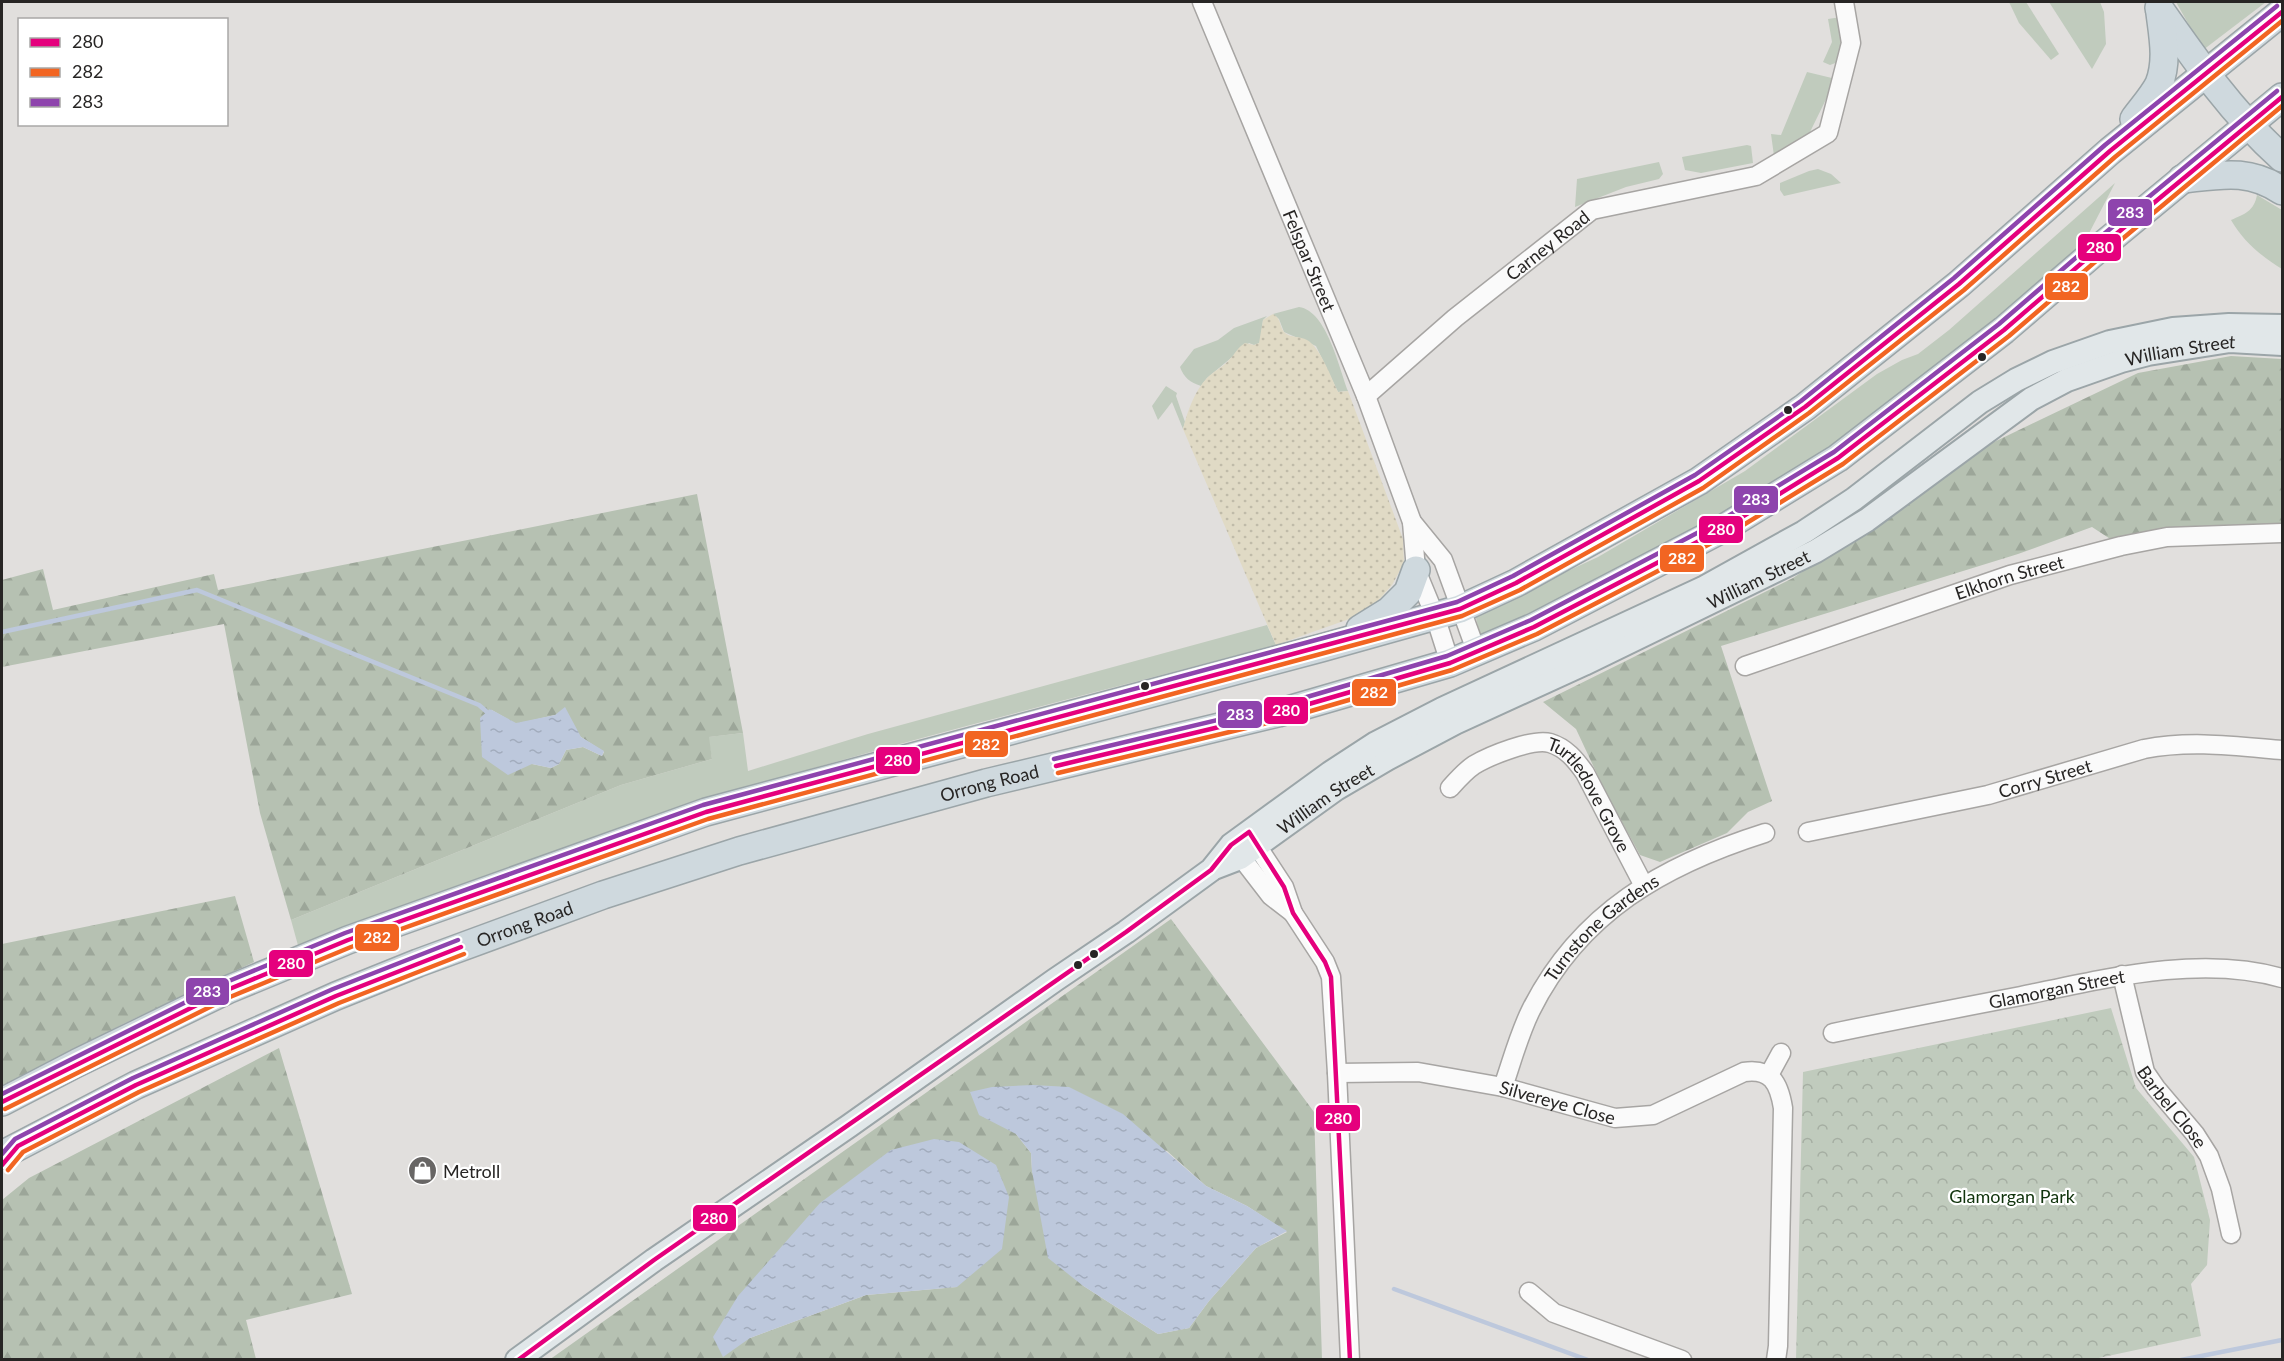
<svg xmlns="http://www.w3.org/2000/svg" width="2284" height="1361" font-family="Lato,sans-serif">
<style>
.green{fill:#c0cbbd}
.forest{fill:url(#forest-firs);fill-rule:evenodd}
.sand{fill:url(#sand-dots)}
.park{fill:url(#park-crowns)}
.water{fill:url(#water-ripples)}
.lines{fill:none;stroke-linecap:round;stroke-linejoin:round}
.stream{stroke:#bdc8dc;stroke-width:4.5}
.minor-casing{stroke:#a7a5a3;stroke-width:21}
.major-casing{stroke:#9ba5a8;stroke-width:26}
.highway-casing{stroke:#9ba5a8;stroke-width:30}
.minor{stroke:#fafafa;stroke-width:18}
.major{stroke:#e1e7e9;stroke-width:22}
.highway{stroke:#cfd9de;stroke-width:27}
.bus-1-casing{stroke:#fff;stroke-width:9}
.bus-2-casing{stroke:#fff;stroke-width:9}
.bus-3-casing{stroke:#fff;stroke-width:9}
.bus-1{stroke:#e5007d;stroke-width:4.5}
.bus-2{stroke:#f26522;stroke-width:4.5}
.bus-3{stroke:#8e44ad;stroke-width:4.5}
.bus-dot{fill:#272524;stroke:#fff;stroke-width:2}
.labels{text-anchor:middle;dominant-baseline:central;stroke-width:4.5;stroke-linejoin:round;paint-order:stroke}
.street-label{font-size:18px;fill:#272524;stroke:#fff}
.poi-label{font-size:18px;fill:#272524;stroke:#fff;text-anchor:start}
.park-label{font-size:18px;fill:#10330c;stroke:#fff}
.line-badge{stroke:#fff;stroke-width:2}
.badge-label{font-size:16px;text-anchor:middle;font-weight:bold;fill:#fff}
</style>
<defs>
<pattern id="forest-firs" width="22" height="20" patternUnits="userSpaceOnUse" patternTransform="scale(1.5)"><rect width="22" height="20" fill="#b6c1b2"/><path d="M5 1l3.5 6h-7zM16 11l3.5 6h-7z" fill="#9ca699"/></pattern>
<pattern id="sand-dots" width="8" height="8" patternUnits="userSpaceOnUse" patternTransform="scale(1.5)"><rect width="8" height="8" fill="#e0dac5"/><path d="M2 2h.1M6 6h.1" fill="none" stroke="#c0bba9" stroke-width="1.8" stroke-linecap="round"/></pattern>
<pattern id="park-crowns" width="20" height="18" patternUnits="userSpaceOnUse" patternTransform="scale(1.5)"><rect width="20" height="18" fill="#c0cbbd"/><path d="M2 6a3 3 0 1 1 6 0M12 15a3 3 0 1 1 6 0" fill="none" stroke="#a5aea2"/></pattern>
<pattern id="water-ripples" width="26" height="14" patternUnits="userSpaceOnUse" patternTransform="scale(1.5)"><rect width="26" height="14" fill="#bdc8dc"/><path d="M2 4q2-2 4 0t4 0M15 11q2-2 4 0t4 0" fill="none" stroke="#a2acbd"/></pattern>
</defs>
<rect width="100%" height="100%" fill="#e1dfdd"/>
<!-- green -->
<g class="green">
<path d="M2009 2H2026L2059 54 2051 60 2019 23Z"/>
<path d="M2049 2H2100L2104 12 2106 44 2092 69Z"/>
<path d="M2176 2H2266L2203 50Z"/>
<path d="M1841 17 1842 45 1838 62 1830 65 1823 62 1832 42 1828 19Z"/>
<path d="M1807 72 1836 79 1810 132 1798 145 1774 156 1771 134 1781 135Z"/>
<path d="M1747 145 1751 146 1753 163 1701 173 1685 170 1682 157Z"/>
<path d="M1659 162 1663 174 1659 179 1626 187 1575 207 1577 179Z"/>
<path d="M1818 169 1831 174 1841 183 1784 196 1780 190V183L1809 171Z"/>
<path d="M2115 183 2084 243 2056 275 1837 450 1691 539 1481 639 1475 614 1598 557 1745 471 1877 374 1902 360 1918 354 1949 330Z"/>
<path d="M2257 195 2282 210V269C2261 256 2243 241 2231 220 2245 214 2254 211 2257 195Z"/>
<path d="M1299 307C1327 311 1339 368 1348 391L1338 392 1316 346 1284 332 1279 319 1273 314Z"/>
<path d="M1267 316 1263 320 1260 343 1254 345 1249 343 1207 378 1201 386C1190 382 1184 378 1180 367L1194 349 1218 340 1234 328Z"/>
<path d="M1166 386 1177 393 1176 396 1185 422 1183 429 1172 402 1158 420 1152 406Z"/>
<path d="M1267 625 1276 645C1084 696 890 743 700 802 564 844 431 898 299 949L291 920 621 785 712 759 708 737 743 733 748 771 868 734Z"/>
</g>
<!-- forest -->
<g class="forest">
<path d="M2231 356 2282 359V533L2121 546 2092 527 2018 554 1721 646 1772 801 1748 812 1727 833 1660 862 1640 855 1605 791 1576 729 1543 702 1793 578 1992 443 2138 373Z"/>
<path d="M697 494 743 733 709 737 712 759 621 785 291 920 260 813 224 624 2 667V580L43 569 53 610 214 574 218 590ZM490 709 516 724 555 715 581 737 604 752 602 756 583 747 566 750 559 764 551 768 532 764Z"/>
<path d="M235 896 254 962 123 1024 2 1088V944Z"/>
<path d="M1171 919 1314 1112 1322 1359 549 1360ZM1016 1134 1167 1151 1206 1186 1247 1206 1287 1232 1256 1248 1209 1301 1189 1328 1158 1334 1082 1285 1032 1171 1031 1153ZM957 1287 866 1295 750 1338 738 1296Z"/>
<path d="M279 1048 352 1294 246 1320 256 1359H2V1200L29 1178Z"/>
</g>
<!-- sand -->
<path class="sand" d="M1273 314C1282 319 1279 327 1285 333 1291 338 1300 336 1307 340 1320 347 1331 377 1338 392L1348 391 1403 539 1404 563 1392 585 1377 602 1355 617 1276 645 1183 429C1187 412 1195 390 1207 378 1214 371 1223 367 1229 360 1235 354 1238 347 1245 343L1254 345 1259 343 1263 320Z"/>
<!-- park -->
<path class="park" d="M2111 1008 2136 1088 2194 1157 2210 1220 2207 1265 2191 1284 2201 1336 2094 1359H1796L1803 1072Z"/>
<!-- water -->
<g class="water">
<path d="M565 707 581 737 604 751 602 756 583 747 566 750 559 764 551 768 532 764 508 775 482 757 480 718 490 709 516 723 555 715Z"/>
<path d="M1033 1085 1069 1087 1123 1114 1206 1186 1247 1206 1287 1231 1256 1248 1209 1301 1189 1328 1158 1334 1082 1285 1048 1258 1032 1171 1031 1153 1016 1134 979 1115 970 1092 992 1087Z"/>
<path d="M934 1139 959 1142 996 1165 1009 1197 1002 1249 957 1287 866 1295 750 1338 723 1357 713 1337 738 1296 820 1203 891 1150Z"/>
</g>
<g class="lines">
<!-- stream -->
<g class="stream">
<path d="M2 632 197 590 479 705 487 712"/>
<path d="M1394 1289 1588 1360"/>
<path d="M2181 1360 2282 1340"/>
</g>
<defs>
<g id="minor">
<path id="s1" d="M1202 2 1366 396 1412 522 1416 570 1435 616 1450 663"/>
<path id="s2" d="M1366 396 1455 318 1592 210 1756 176 1828 133 1851 43 1844 2"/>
<path d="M1412 522 1443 560 1477 653"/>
<path id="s3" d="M1745 666 2010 575 2121 546 2167 537 2282 533"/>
<path id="s4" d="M1450 788C1458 779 1465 771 1474 765 1489 756 1533 738 1550 743 1566 748 1575 759 1585 773L1644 886"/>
<path id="s5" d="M1808 832 1988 795 2144 749C2190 740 2235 746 2282 750"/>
<path d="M1250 835 1284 887 1293 913 1325 962 1331 977 1337 1073 1350 1360"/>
<path d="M1234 848 1271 896 1293 913"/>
<path id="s6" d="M2122 975 2145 1072 2156 1088 2195 1134 2209 1156 2221 1189 2231 1234"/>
<path id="s7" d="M1833 1033C1895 1020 1958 1008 2021 996 2104 979 2200 954 2282 978"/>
<path id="s8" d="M1337 1073 1418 1072 1503 1087 1615 1118 1653 1115 1744 1072C1771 1068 1779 1083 1783 1108L1778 1346 1776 1360"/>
<path d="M1769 1075 1781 1053"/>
<path id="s9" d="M1503 1087C1512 1061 1519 1034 1531 1010 1580 912 1664 865 1765 833"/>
<path d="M1529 1292 1554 1313 1682 1360"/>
</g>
<g id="major">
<path id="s10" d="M1214 868 1240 858 1336 789 1387 759 1455 723 1584 664 1816 551 1867 520 2031 399 2067 380 2121 361 2148 354 2230 341 2282 344"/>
<path d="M517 1360 654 1260 849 1126 1055 980 1126 932 1211 870 1231 845 1330 773 1376 743 1442 709 1703 588 1804 532 1854 499 1980 402 2016 380 2053 362 2110 342 2173 329 2229 325 2282 326"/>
</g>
<g id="highway">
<path d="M2159 8C2196 61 2233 114 2282 158"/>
<path d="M2134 119C2142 108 2153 96 2159 84 2168 61 2163 37 2160 13"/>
<path d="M2182 179C2220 175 2249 168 2282 191"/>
<path d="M1360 629 1389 611 1408 592 1416 570"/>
<path d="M2 1102 77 1063 227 990 348 940 706 812 1321 648 1460 609 1516 583 1699 481 1805 407 1959 284 2110 151 2282 12"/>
<path id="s11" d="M2 1155 136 1085 336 996 418 963 603 895 739 851 986 783 1278 713 1450 663 1534 627 1724 528 1838 458 2004 330 2098 249 2282 97"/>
</g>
</defs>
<!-- minor casing -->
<use href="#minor" class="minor-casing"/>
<!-- major casing -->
<use href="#major" class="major-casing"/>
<!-- highway casing -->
<use href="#highway" class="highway-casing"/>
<!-- minor -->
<use href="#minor" class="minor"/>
<!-- major -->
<use href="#major" class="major"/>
<!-- highway -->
<use href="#highway" class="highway"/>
<defs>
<g id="bus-1">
<path d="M1056 766 1278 713 1450 663 1534 627 1724 528 1838 458 2004 330 2098 249 2282 97"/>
<path d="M2 1102 227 990 348 940 706 812 1460 609 1516 583 1699 481 1805 407 1959 284 2110 151 2282 12"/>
<path d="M2 1165 18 1146 136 1085 336 996 461 947"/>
<path d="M518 1360 654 1260 1126 932 1211 870 1231 845 1249 832 1284 887 1293 913 1325 962 1331 977 1350 1360"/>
</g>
<g id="bus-2">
<path d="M1058 773 1280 720 1452 670 1537 634 1727 535 1843 464 2009 336 2103 255 2282 106"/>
<path d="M5 1109 230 997 351 947 708 819 1462 616 1520 590 1703 488 1809 413 1964 290 2115 157 2282 21"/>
<path d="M8 1170 23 1152 139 1092 339 1003 464 954"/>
</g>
<g id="bus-3">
<path d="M1054 759 1276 706 1447 656 1531 620 1720 521 1834 452 1999 324 2093 243 2277 91"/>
<path d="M2 1094 224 983 345 933 703 805 1457 602 1513 576 1695 475 1801 401 1954 278 2105 145 2277 6"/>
<path d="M2 1154 15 1139 133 1078 333 989 458 940"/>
</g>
</defs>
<!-- bus-1 casing -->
<use href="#bus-1" class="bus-1-casing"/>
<!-- bus-2 casing -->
<use href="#bus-2" class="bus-2-casing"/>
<!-- bus-3 casing -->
<use href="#bus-3" class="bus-3-casing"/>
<!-- bus-1 -->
<use href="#bus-1" class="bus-1"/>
<!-- bus-2 -->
<use href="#bus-2" class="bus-2"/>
<!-- bus-3 -->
<use href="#bus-3" class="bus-3"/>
</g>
<!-- icons -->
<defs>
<symbol id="shop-disc" viewBox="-11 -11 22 22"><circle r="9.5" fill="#686665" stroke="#fff"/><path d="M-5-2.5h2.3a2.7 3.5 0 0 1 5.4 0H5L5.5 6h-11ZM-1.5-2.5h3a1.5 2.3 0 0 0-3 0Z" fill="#fff"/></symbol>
</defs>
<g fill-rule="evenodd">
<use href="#shop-disc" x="406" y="1154" width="33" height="33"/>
</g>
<!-- markers -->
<g class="bus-dot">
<circle cx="1982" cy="357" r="5"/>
<circle cx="1788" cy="410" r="5"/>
<circle cx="1145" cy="686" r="5"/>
<circle cx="1094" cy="954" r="5"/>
<circle cx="1078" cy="965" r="5"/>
</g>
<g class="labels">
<!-- street labels -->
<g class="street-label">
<text stroke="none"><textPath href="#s2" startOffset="236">Carney Road</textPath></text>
<text stroke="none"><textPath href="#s1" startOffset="280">Felspar Street</textPath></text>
<text stroke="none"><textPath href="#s10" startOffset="1104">William Street</textPath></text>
<text stroke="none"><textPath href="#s3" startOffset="279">Elkhorn Street</textPath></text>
<text stroke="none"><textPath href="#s10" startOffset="618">William Street</textPath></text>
<text stroke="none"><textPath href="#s5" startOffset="243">Corry Street</textPath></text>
<text stroke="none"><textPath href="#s11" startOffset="1058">Orrong Road</textPath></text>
<text stroke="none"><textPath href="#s10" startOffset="132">William Street</textPath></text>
<text stroke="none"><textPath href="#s4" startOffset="180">Turtledove Grove</textPath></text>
<text stroke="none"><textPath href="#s11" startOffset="572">Orrong Road</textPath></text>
<text stroke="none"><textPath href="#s9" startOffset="192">Turnstone Gardens</textPath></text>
<text stroke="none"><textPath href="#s7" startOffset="228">Glamorgan Street</textPath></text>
<text stroke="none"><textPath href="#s8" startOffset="224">Silvereye Close</textPath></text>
<text stroke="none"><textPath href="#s6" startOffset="144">Barbel Close</textPath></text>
</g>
<!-- poi labels -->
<g class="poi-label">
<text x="443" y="1171">Metroll</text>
</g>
<!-- park labels -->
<g class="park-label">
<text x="2012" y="1196">Glamorgan Park</text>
</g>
</g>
<g class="line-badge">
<rect x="2107" y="198" width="46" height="29" rx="6" fill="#8e44ad"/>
<rect x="2077" y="233" width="45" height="29" rx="6" fill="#e5007d"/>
<rect x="2044" y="272" width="45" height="29" rx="6" fill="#f26522"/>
<rect x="1733" y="485" width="46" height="29" rx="6" fill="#8e44ad"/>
<rect x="1698" y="515" width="46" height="29" rx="6" fill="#e5007d"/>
<rect x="1659" y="544" width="46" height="29" rx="6" fill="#f26522"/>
<rect x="1351" y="678" width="46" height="29" rx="6" fill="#f26522"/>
<rect x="1263" y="696" width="46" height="29" rx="6" fill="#e5007d"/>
<rect x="1217" y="700" width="46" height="29" rx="6" fill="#8e44ad"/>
<rect x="964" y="730" width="45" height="28" rx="6" fill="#f26522"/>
<rect x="875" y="746" width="46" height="29" rx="6" fill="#e5007d"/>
<rect x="354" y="923" width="46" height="29" rx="6" fill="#f26522"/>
<rect x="268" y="949" width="46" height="29" rx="6" fill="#e5007d"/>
<rect x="185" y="977" width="45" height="29" rx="6" fill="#8e44ad"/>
<rect x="1315" y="1104" width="46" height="28" rx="6" fill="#e5007d"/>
<rect x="692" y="1204" width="45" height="28" rx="6" fill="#e5007d"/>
</g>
<g class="badge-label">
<text x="2130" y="218">283</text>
<text x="2100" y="253">280</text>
<text x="2066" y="292">282</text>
<text x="1756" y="505">283</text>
<text x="1721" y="535">280</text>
<text x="1682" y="564">282</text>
<text x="1374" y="698">282</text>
<text x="1286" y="716">280</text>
<text x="1240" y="720">283</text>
<text x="986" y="750">282</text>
<text x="898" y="766">280</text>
<text x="377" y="943">282</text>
<text x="291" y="969">280</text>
<text x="207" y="997">283</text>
<text x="1338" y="1124">280</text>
<text x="714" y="1224">280</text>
</g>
<!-- border -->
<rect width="2284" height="1361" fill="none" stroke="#272524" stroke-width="6"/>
<!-- legend -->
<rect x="18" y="18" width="210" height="108" fill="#ffffff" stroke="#a9a8a7" stroke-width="1.5"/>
<rect x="30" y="38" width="30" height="9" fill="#e5007d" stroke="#a9a8a7" stroke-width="1.5"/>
<text x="72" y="48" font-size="18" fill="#272524">280</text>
<rect x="30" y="68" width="30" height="9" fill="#f26522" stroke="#a9a8a7" stroke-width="1.5"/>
<text x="72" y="78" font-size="18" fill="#272524">282</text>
<rect x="30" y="98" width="30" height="9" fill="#8e44ad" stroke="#a9a8a7" stroke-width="1.5"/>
<text x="72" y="108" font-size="18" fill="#272524">283</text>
</svg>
